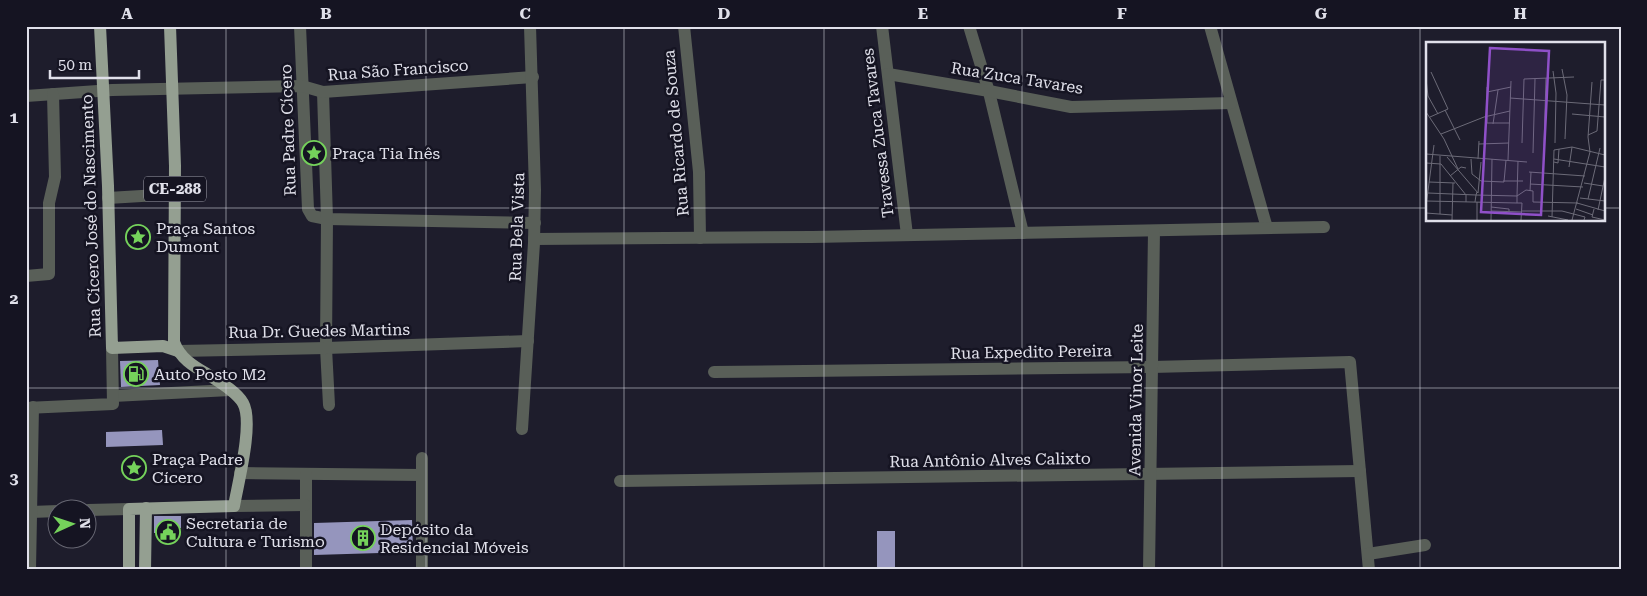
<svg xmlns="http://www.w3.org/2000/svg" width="1647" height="596" font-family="'Roboto Serif',serif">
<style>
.building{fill:#9595bd}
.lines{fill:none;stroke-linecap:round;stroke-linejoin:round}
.minor{stroke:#595f58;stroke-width:12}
.primary{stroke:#949f91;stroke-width:12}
.grid{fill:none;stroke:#e0e0ea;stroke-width:1;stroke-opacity:0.55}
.labels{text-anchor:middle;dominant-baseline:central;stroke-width:5;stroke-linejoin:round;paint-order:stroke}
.shield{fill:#151422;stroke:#a3a3ae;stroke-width:1}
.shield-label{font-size:15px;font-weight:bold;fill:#e0e0ea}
.street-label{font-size:16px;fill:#e0e0ea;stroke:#151422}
.poi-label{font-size:16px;fill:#e0e0ea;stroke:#151422;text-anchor:start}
.inset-road{fill:none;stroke:#6c6b78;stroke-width:1}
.view{fill:#8f50c8;fill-opacity:0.15;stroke:#8f50c8;stroke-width:2.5}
.inset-edge{fill:none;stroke:#e0e0ea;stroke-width:2.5}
.neatline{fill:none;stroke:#e0e0ea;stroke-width:2}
.grid-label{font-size:16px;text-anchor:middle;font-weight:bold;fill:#e0e0ea}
</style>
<rect width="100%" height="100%" fill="#1e1d2c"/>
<!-- building -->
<g class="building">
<path d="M158 360 160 385 121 387 120 361Z"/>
<path d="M162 430 163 445 106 447V432Z"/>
<path d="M154 516H181V528L170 529V533H154Z"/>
<path d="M412 520 413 552 314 555V523Z"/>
<rect x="877" y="531" width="18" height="39"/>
</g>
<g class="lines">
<!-- minor -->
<g class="minor">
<path d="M300 26 308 209 312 216 327 219 535 223"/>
<path d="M684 26 699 172 700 238"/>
<path d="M882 26 907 235"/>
<path d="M969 26 989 92 1023 233"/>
<path d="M1210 26 1267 228"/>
<path d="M888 74 989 91 1071 107 1231 103"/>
<path d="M323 92 327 219 326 348 329 405"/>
<path d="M26 96 112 90 302 86 323 92 533 77"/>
<path d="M108 198 175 194"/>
<path d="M534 239 812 237 1324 227"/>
<path d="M26 276 49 274V203L55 177 53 94"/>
<path d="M178 351 326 348 528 341"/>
<path d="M714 372 1152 367 1350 362 1369 570"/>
<path d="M113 396 230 390"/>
<path d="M26 408 113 404 112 348"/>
<path d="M522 429 534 243 535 190 530 26"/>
<path d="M240 473 422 475"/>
<path d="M306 474V570"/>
<path d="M620 481 1360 471"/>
<path d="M234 506 305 505"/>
<path d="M88 510 129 509"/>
<path d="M31 512 58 511"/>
<path d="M1368 554 1425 545"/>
<path d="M30 570 33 407"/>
<path d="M422 570V458"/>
<path d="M1149 570 1154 231"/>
</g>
<!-- primary -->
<g class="primary">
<path d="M100 26 108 186 112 348 163 346 178 351"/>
<path d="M129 570V509L234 506C238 483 254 422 243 403 236 391 218 381 207 374 193 366 180 358 174 342L175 166 170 26"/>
<path d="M145 570 146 508"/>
</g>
</g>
<!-- grid -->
<path class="grid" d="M226 26V570M426 26V570M624 26V570M824 26V570M1022 26V570M1222 26V570M1420 26V570M26 208H1427M1603 208H1621M26 388H1621"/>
<!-- icons -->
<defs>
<symbol id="sight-ring" viewBox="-11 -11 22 22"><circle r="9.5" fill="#151422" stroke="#75d25b" stroke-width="1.5"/><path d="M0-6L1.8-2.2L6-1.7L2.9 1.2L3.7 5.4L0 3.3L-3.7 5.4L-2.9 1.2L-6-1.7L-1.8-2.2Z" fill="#75d25b"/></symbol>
<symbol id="fuel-ring" viewBox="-11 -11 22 22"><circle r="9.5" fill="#151422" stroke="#75d25b" stroke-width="1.5"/><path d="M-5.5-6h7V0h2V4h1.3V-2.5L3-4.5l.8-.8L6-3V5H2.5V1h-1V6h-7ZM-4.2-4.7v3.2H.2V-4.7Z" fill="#75d25b"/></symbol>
<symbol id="civic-ring" viewBox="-11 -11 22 22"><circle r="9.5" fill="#151422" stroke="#75d25b" stroke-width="1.5"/><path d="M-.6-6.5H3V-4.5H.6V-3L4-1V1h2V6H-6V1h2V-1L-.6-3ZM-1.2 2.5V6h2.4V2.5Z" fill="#75d25b"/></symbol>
<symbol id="building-ring" viewBox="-11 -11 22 22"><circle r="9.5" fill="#151422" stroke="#75d25b" stroke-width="1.5"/><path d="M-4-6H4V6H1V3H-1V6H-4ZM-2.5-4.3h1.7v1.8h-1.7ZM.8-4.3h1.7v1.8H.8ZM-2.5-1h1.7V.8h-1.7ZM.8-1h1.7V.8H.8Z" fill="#75d25b"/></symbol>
</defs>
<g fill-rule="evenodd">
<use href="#sight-ring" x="300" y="139" width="28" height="28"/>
<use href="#sight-ring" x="124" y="223" width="28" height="28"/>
<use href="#fuel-ring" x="122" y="360" width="28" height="28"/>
<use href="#sight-ring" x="120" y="454" width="28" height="28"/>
<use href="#civic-ring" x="154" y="518" width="28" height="28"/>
<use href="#building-ring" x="349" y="524" width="28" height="28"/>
</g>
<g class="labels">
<!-- shield labels -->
<rect class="shield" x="144" y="176.5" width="62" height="25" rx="4"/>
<g class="shield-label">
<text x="175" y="189">CE-288</text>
</g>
<!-- street labels -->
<g class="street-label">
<text transform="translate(398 70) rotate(-4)">Rua São Francisco</text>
<text transform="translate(1017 78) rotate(9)">Rua Zuca Tavares</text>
<text transform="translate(288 130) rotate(-92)">Rua Padre Cícero</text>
<text transform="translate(676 133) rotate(-95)">Rua Ricardo de Souza</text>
<text transform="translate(878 133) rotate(-97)">Travessa Zuca Tavares</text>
<text transform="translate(91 216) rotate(-92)">Rua Cícero José do Nascimento</text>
<text transform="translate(517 227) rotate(-88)">Rua Bela Vista</text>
<text transform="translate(319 331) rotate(-1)">Rua Dr. Guedes Martins</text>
<text transform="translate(1031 352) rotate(-1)">Rua Expedito Pereira</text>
<text transform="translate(1136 400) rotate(-89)">Avenida Vinor Leite</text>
<text transform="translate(990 460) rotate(-1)">Rua Antônio Alves Calixto</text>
</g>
<!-- poi labels -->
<g class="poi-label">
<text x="332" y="153">Praça Tia Inês</text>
<text x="156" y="228">Praça Santos<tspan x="156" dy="18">Dumont</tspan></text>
<text x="154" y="374">Auto Posto M2</text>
<text x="152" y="459">Praça Padre<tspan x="152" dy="18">Cícero</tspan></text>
<text x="186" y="523">Secretaria de<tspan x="186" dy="18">Cultura e Turismo</tspan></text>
<text x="380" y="529">Depósito da<tspan x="380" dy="18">Residencial Móveis</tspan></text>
</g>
</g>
<!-- overview -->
<g transform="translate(1426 42)">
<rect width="179" height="179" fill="#1e1d2c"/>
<path class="inset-road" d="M136 27 141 53 139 97M127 29 130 51 129 101M0 37 2 54 12 72M61 45V81H84M61 50 85 45M84 56 179 63M19 68 34 98M0 70 18 97 32 127M146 72 179 75M4 75 22 67 5 30M67 82 72 48M15 92 58 75 84 69M162 93 171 89 175 38H179M96 101 98 37 148 35M53 102 83 101M118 104 120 36M107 111 109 37M0 112 101 120M21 115 52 151M45 117 46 132 55 139M52 117 53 99M128 117 179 125M82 118 85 39M128 120 132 121 133 107M0 121 15 122 40 153V160M143 125 146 105M103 130 159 134M24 134 35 125 40 126M55 139 78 140 80 118M77 139H97M3 140 29 141M158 141 177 144M104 142 157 145M104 149 105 130M2 151 50 153 51 150M52 151 55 120M91 154 92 119M91 154 100 148 107 149V160L152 161M154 156 179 159M162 157 174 106M0 159 91 161V154M49 160 50 153 91 154M51 160V178M91 161H96L95 178M151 161 179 169M0 164 8 103M65 165 83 167V169M150 167 167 173M168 167 166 175 179 178M172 168 179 135M65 169 96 170M96 169H136L159 175 158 178M0 171 26 173M14 172V114M122 174 142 178M126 175 128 108 146 105 179 113M26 178 27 141M65 178 66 117M146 178 164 110 162 95 166 40"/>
<path class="view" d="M64 6 123 9 115 173 55 170Z"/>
<rect width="179" height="179" class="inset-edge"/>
</g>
<!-- border -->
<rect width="1647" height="596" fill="none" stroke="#151422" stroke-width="55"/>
<!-- north arrow -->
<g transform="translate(72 524) rotate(87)"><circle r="24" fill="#151422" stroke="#666672"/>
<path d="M0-4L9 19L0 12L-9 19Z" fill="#75d25b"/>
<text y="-8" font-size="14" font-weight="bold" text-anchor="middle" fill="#e0e0ea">N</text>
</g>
<!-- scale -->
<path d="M50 70v8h89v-8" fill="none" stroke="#e0e0ea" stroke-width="2.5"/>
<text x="58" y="70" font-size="15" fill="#e0e0ea" stroke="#151422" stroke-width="4" paint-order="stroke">50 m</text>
<rect x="28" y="28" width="1592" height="540" class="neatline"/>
<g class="grid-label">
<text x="127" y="19">A</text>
<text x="326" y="19">B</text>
<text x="525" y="19">C</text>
<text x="724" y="19">D</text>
<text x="923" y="19">E</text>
<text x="1122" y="19">F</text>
<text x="1321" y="19">G</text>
<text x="1520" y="19">H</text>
<text x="14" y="123">1</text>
<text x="14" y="304">2</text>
<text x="14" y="484">3</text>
</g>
</svg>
